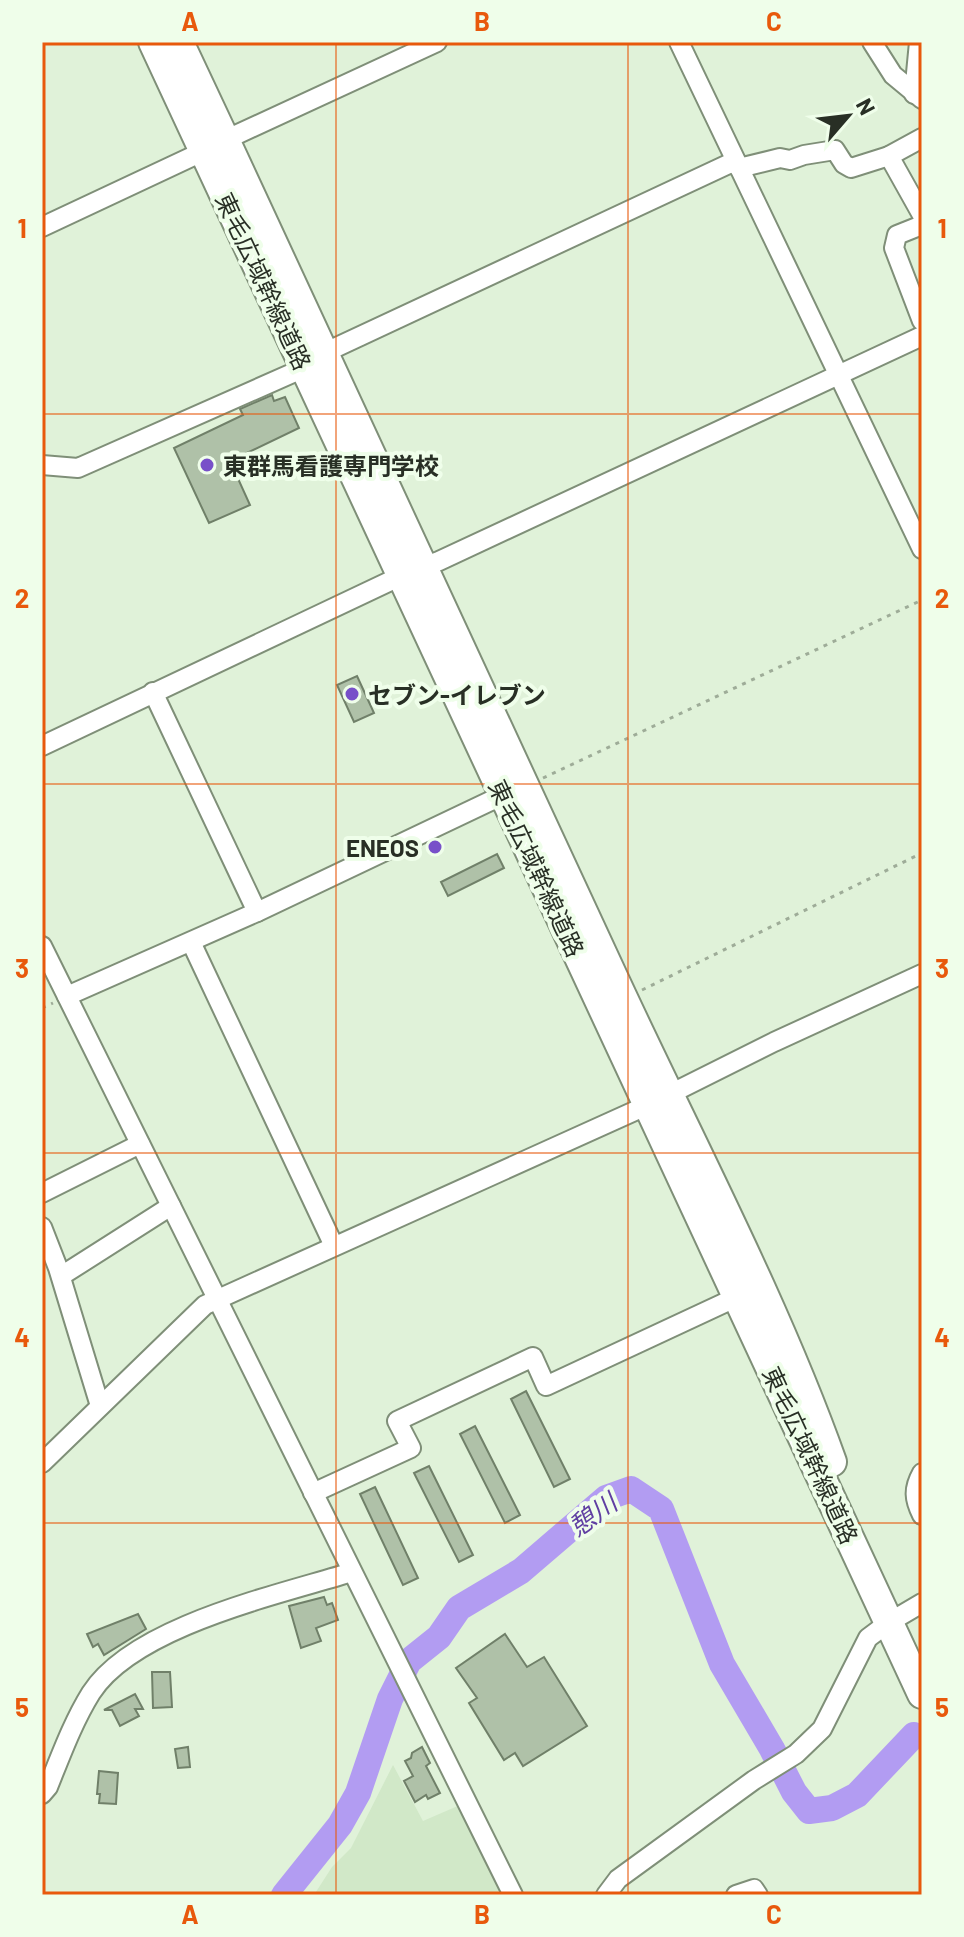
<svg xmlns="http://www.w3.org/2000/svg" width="964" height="1937" font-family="Barlow,'Noto Sans JP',sans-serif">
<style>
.built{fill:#d1e8c8}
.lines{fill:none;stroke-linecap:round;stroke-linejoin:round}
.river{stroke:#b29cf2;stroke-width:26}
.building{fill:#afc1a8;stroke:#708069;stroke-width:2}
.minor-casing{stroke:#7f8f78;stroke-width:22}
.highway-casing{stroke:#7f8f78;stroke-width:32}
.path{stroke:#9eac98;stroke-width:3;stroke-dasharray:4 6;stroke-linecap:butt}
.minor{stroke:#fff;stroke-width:18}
.highway{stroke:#fff;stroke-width:28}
.grid{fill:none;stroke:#e8590c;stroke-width:2;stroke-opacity:0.55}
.poi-dot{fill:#7850c9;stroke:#effeea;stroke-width:3}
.labels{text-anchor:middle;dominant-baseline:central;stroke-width:8;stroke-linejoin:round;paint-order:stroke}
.street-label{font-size:24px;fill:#282f25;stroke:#effeea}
.poi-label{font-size:24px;font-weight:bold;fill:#282f25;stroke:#effeea;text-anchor:start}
.water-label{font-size:26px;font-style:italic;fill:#603fa2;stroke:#effeea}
.neatline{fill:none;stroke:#e8590c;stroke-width:3}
.grid-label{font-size:26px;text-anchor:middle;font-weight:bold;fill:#e8590c}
</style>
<rect width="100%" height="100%" fill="#e0f2d9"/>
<!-- built -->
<path class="built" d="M393 1765 423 1821 460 1805 506 1895H314L332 1867 351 1848Z"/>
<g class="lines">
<!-- river -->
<path class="river" d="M284 1895 340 1825 358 1793 390 1699 409 1661 439 1637 459 1608 521 1571 606 1498 631 1489 661 1509 722 1664 772 1749 794 1792 809 1811 832 1808 857 1795 914 1735"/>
</g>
<!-- building -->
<g class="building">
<path d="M272 395 274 401 285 397 299 428 230 461 250 505 209 523 174 448 243 415 240 409Z"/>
<path d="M357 676 374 713 354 722 337 685Z"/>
<path d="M497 854 504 868 448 896 441 882Z"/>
<path d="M526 1391 570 1479 554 1487 511 1399Z"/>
<path d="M475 1426 520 1515 505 1523 460 1434Z"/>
<path d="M429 1466 473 1555 459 1562 414 1473Z"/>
<path d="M375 1487 418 1578 403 1585 360 1494Z"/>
<path d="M324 1597 327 1605 332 1603 338 1620 316 1628 321 1641 301 1648 289 1606Z"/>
<path d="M138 1614 146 1629 104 1655 98 1644 93 1647 87 1634Z"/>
<path d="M505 1634 527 1667 544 1657 587 1726 523 1766 515 1753 504 1760 469 1703 477 1698 456 1668Z"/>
<path d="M152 1672H170L172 1707 153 1708Z"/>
<path d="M135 1694 143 1709H135L139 1716 120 1726 112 1710H104Z"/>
<path d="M188 1747 190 1767 178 1768 175 1749Z"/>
<path d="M422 1747 430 1763 426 1766 440 1793 428 1799 426 1795 415 1802 404 1781 413 1776 405 1761 411 1758 412 1753Z"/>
<path d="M99 1771 118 1773 116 1804 99 1803 100 1794H97Z"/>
</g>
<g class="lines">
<defs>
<g id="minor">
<path d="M679 42 922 549"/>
<path d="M872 42 893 75 922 99"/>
<path d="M914 94 919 42"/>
<path d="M922 138 889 156 922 215"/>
<path d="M225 140 437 42"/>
<path d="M739 168 780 158 790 160 804 155 835 150 844 164 851 168 889 156"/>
<path d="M922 225 897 235 894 248 922 321"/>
<path d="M42 227 204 151"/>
<path d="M324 353 735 161"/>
<path d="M42 465 78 468 304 368"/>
<path d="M153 692 257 912"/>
<path d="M42 746 403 575 439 561 922 336"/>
<path d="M191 942 334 1246"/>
<path d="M42 946 513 1895"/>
<path d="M67 996 257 912 503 795"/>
<path d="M42 1193 140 1144"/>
<path d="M42 1227 58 1268 100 1406"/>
<path d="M61 1276 171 1206"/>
<path d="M42 1463 205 1305 648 1105 774 1042 922 974"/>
<path d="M922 1473C913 1489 914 1499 922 1515"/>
<path d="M313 1493 411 1448 397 1421 533 1357 546 1386 737 1297"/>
<path d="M42 1794 48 1787C61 1755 73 1722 91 1693 134 1626 278 1595 352 1572"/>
<path d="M606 1895 618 1879 754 1780 796 1754 822 1729 868 1638 888 1623 922 1603"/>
<path d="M736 1895 754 1889 758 1895"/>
</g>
<g id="highway">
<path d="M153 42 922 1694"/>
<path d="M179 42C324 350 467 659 609 968 684 1131 772 1294 832 1462"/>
</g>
</defs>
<!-- minor casing -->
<use href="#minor" class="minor-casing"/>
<!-- highway casing -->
<use href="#highway" class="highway-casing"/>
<!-- path -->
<g class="path">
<path d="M543 778 922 600"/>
<path d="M642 990 922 853"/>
<path d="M42 1008 53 1003"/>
</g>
<!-- minor -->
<use href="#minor" class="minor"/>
<!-- highway -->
<use href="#highway" class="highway"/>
</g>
<!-- grid -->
<path class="grid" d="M336 42V1895M628 42V1895M42 414H922M42 784H922M42 1153H922M42 1523H922"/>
<!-- markers -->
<g class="poi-dot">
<circle cx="207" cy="465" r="8"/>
<circle cx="352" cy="694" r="8"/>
<circle cx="435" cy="847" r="8"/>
</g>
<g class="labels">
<!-- street labels -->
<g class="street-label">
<text transform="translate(264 281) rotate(65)">東毛広域幹線道路</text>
<text transform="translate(537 868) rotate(65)">東毛広域幹線道路</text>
<text transform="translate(811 1455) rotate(65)">東毛広域幹線道路</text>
</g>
<!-- poi labels -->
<g class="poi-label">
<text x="223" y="465">東群馬看護専門学校</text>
<text x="368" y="694">セブン-イレブン</text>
<text x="419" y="847" text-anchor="end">ENEOS</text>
</g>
<!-- water labels -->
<g class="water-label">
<text transform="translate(592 1514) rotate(-36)">憩川</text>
</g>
</g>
<!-- border -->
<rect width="964" height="1937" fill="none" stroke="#effeea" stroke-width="88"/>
<!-- north arrow -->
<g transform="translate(848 116) rotate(62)" stroke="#effeea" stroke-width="6" paint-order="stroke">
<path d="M0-6L14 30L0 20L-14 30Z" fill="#282f25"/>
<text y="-12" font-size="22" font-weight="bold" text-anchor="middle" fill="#282f25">N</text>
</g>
<rect x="44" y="44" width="876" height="1849" class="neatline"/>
<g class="grid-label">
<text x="190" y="31">A</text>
<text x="482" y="31">B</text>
<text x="774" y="31">C</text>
<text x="22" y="238">1</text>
<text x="942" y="238">1</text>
<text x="22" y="608">2</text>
<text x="942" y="608">2</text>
<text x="22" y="978">3</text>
<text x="942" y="978">3</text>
<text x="22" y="1347">4</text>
<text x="942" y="1347">4</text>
<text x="22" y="1717">5</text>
<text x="942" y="1717">5</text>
<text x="190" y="1924">A</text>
<text x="482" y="1924">B</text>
<text x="774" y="1924">C</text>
</g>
</svg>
